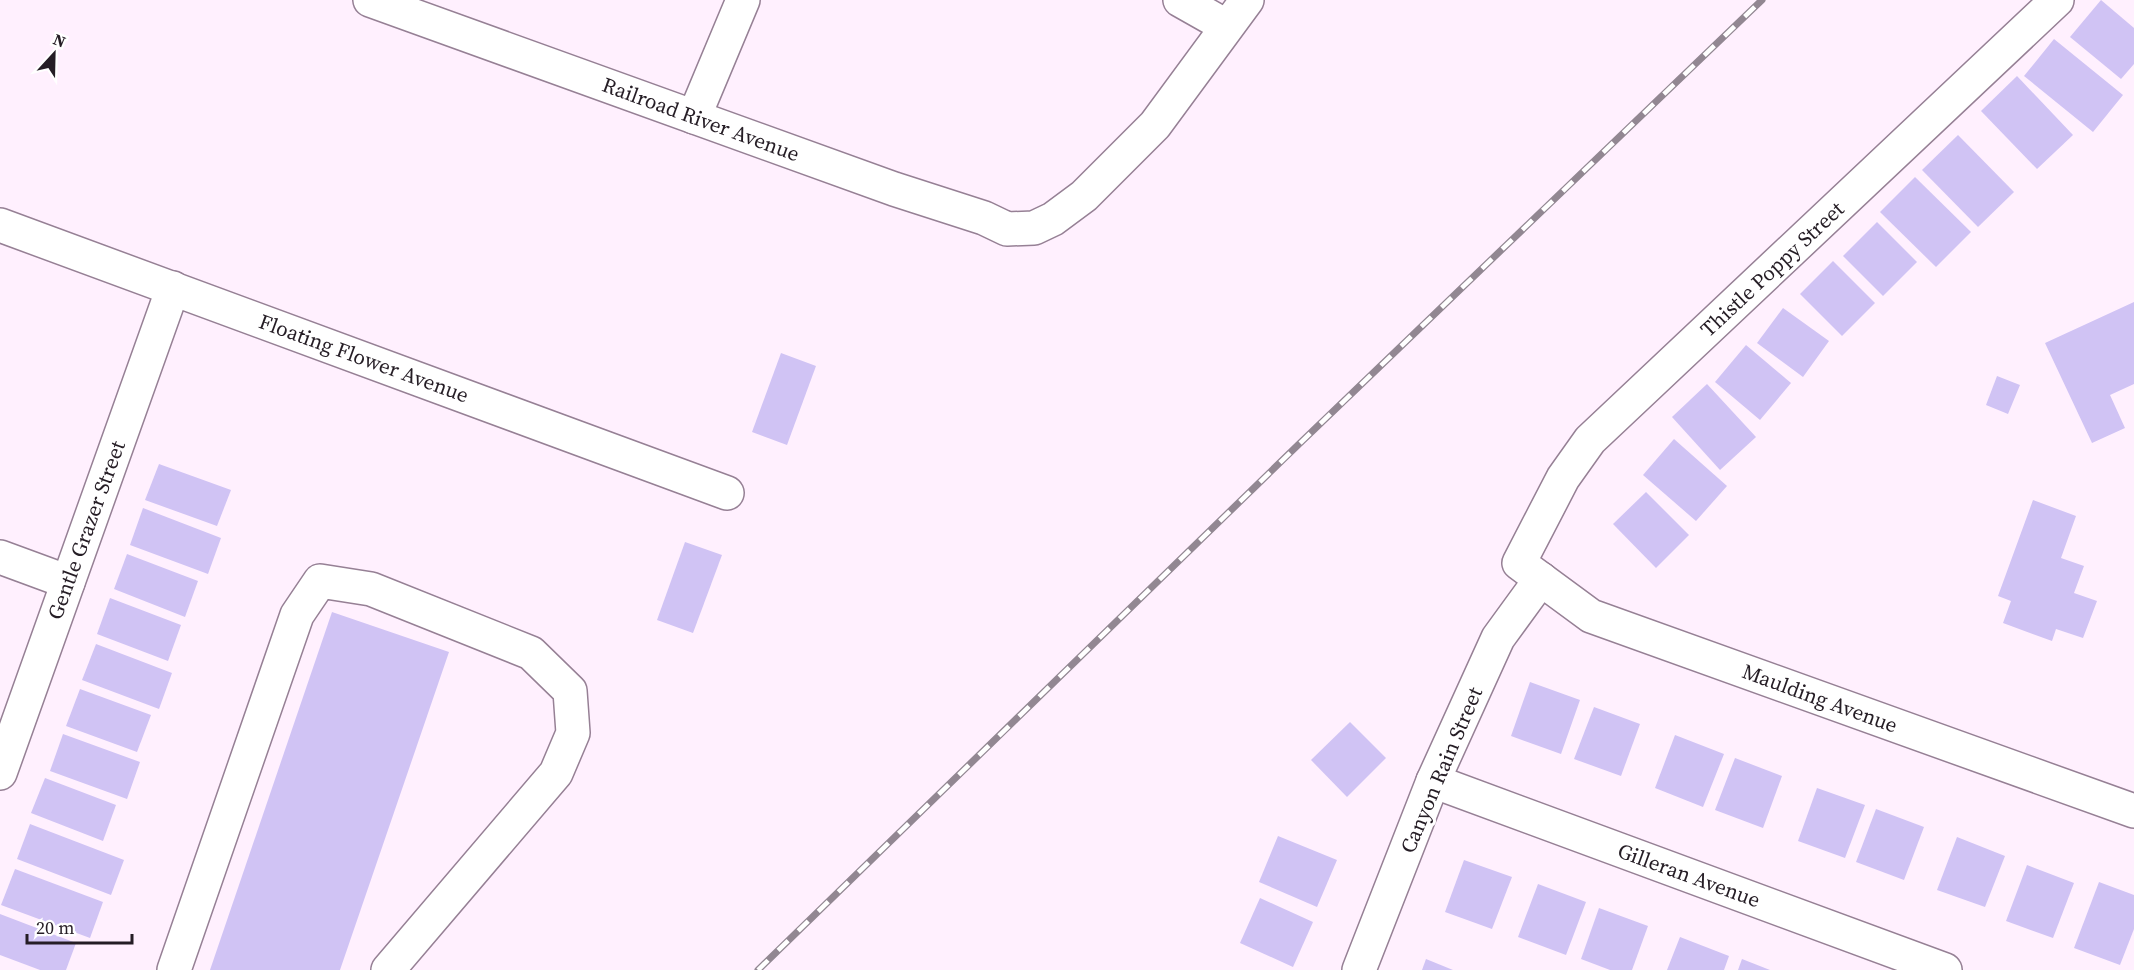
<svg xmlns="http://www.w3.org/2000/svg" width="2134" height="970" font-family="'Source Serif 4',serif">
<style>
.building{fill:#d0c3f4}
.lines{fill:none;stroke-linecap:round;stroke-linejoin:round}
.minor-casing{stroke:#968095;stroke-width:36}
.minor{stroke:#fff;stroke-width:33}
.rail-casing{stroke:#928792;stroke-width:7}
.rail{stroke:#fff;stroke-width:4.5;stroke-dasharray:14;stroke-linecap:butt}
.labels{text-anchor:middle;dominant-baseline:central;stroke-width:6;stroke-linejoin:round;paint-order:stroke}
.street-label{font-size:21px;fill:#251d25;stroke:#fff}
</style>
<rect width="100%" height="100%" fill="#fff0fe"/>
<!-- building -->
<g class="building">
<path d="M2101 0 2134 28V64L2121 79 2070 37Z"/>
<path d="M2054 39 2123 95 2093 132 2024 76Z"/>
<path d="M2017 76 2073 135 2037 169 1981 111Z"/>
<path d="M1958 135 2014 192 1978 227 1922 170Z"/>
<path d="M1915 177 1971 232 1936 267 1880 212Z"/>
<path d="M1877 222 1917 262 1883 296 1843 256Z"/>
<path d="M1833 261 1875 303 1842 336 1800 294Z"/>
<path d="M2134 302V384L2110 395 2125 428 2092 443 2045 343Z"/>
<path d="M1783 308 1829 341 1803 377 1757 343Z"/>
<path d="M1746 345 1791 383 1760 420 1715 382Z"/>
<path d="M781 353 816 366 787 445 752 432Z"/>
<path d="M1997 376 2020 385 2008 414 1986 405Z"/>
<path d="M1707 384 1756 437 1720 470 1672 417Z"/>
<path d="M1674 439 1727 486 1696 521 1643 475Z"/>
<path d="M159 464 231 490 217 526 145 500Z"/>
<path d="M1646 492 1689 535 1656 568 1613 524Z"/>
<path d="M2033 500 2076 516 2061 558 2084 566 2074 593 2097 601 2083 638 2056 629 2052 641 2003 623 2011 601 1998 596Z"/>
<path d="M143 508 221 538 208 574 130 545Z"/>
<path d="M685 542 722 555 693 633 657 620Z"/>
<path d="M127 554 198 581 185 617 114 589Z"/>
<path d="M110 598 181 625 168 661 97 634Z"/>
<path d="M332 612 449 652 340 970H210Z"/>
<path d="M96 644 172 673 159 709 82 680Z"/>
<path d="M1530 682 1580 700 1561 754 1511 736Z"/>
<path d="M80 689 151 715 137 752 66 726Z"/>
<path d="M1594 707 1640 724 1621 776 1574 759Z"/>
<path d="M1350 722 1386 758 1347 797 1311 760Z"/>
<path d="M63 734 140 762 127 799 50 771Z"/>
<path d="M1675 735 1724 754 1703 807 1655 788Z"/>
<path d="M1735 758 1782 776 1763 828 1715 810Z"/>
<path d="M45 778 116 805 103 841 31 813Z"/>
<path d="M1817 788 1865 805 1845 858 1798 841Z"/>
<path d="M1876 809 1924 827 1904 880 1856 862Z"/>
<path d="M30 824 124 860 111 895 17 859Z"/>
<path d="M1278 836 1337 860 1317 907 1259 882Z"/>
<path d="M1957 837 2005 856 1985 907 1937 890Z"/>
<path d="M1464 860 1512 877 1492 929 1445 912Z"/>
<path d="M2027 865 2074 883 2053 938 2006 921Z"/>
<path d="M15 869 103 902 90 938 1 905Z"/>
<path d="M2099 882 2134 895V929L2120 965 2074 948Z"/>
<path d="M1538 884 1586 902 1566 955 1518 937Z"/>
<path d="M1260 898 1313 922 1293 967 1240 943Z"/>
<path d="M1599 908 1648 926 1632 970H1610L1581 959Z"/>
<path d="M0 914 76 943 66 970H40L0 955Z"/>
<path d="M1680 937 1729 956 1724 970H1667Z"/>
<path d="M1426 959 1453 970H1422Z"/>
<path d="M1742 959 1770 970H1738Z"/>
</g>
<g class="lines">
<defs>
<g id="minor">
<path d="M370 0 894 189 984 218 1007 229 1034 228 1053 219 1084 196 1155 125 1247 0"/>
<path d="M1180 0 1226 26"/>
<path d="M2057 0 1590 440 1563 478 1519 563 1591 616 2134 811"/>
<path d="M694 117 743 0"/>
<path d="M0 225 727 493"/>
<path d="M0 557 68 582"/>
<path d="M0 773 173 288"/>
<path d="M1433 781 1945 970"/>
<path d="M174 970 297 615 320 581 371 589 531 653 570 691 573 733 556 773 388 970"/>
<path d="M1359 970 1433 781 1498 638 1541 579"/>
</g>
</defs>
<!-- minor casing -->
<use href="#minor" class="minor-casing"/>
<!-- minor -->
<use href="#minor" class="minor"/>
<defs>
<path id="rail" d="M758 970 1298 445 1762 0"/>
</defs>
<!-- rail casing -->
<use href="#rail" class="rail-casing"/>
<!-- rail -->
<use href="#rail" class="rail"/>
</g>
<g class="labels">
<!-- street labels -->
<g class="street-label">
<text transform="translate(701 119) rotate(20)">Railroad River Avenue</text>
<text transform="translate(1772 269) rotate(-43)">Thistle Poppy Street</text>
<text transform="translate(364 358) rotate(20)">Floating Flower Avenue</text>
<text transform="translate(86 530) rotate(-70)">Gentle Grazer Street</text>
<text transform="translate(1820 698) rotate(20)">Maulding Avenue</text>
<text transform="translate(1441 770) rotate(-67)">Canyon Rain Street</text>
<text transform="translate(1689 875) rotate(20)">Gilleran Avenue</text>
</g>
</g>
<!-- north arrow -->
<g transform="translate(54 54) rotate(22)" stroke="#ffffff" stroke-width="4.5" paint-order="stroke">
<path d="M0-4.5L10 22L0 15L-10 22Z" fill="#251d25"/>
<text y="-9" font-size="16" font-weight="bold" text-anchor="middle" fill="#251d25">N</text>
</g>
<!-- scale -->
<path d="M27 934v9h105v-9" fill="none" stroke="#251d25" stroke-width="3"/>
<text x="36" y="934" font-size="18" fill="#251d25" stroke="#ffffff" stroke-width="4.5" paint-order="stroke">20 m</text>
</svg>
